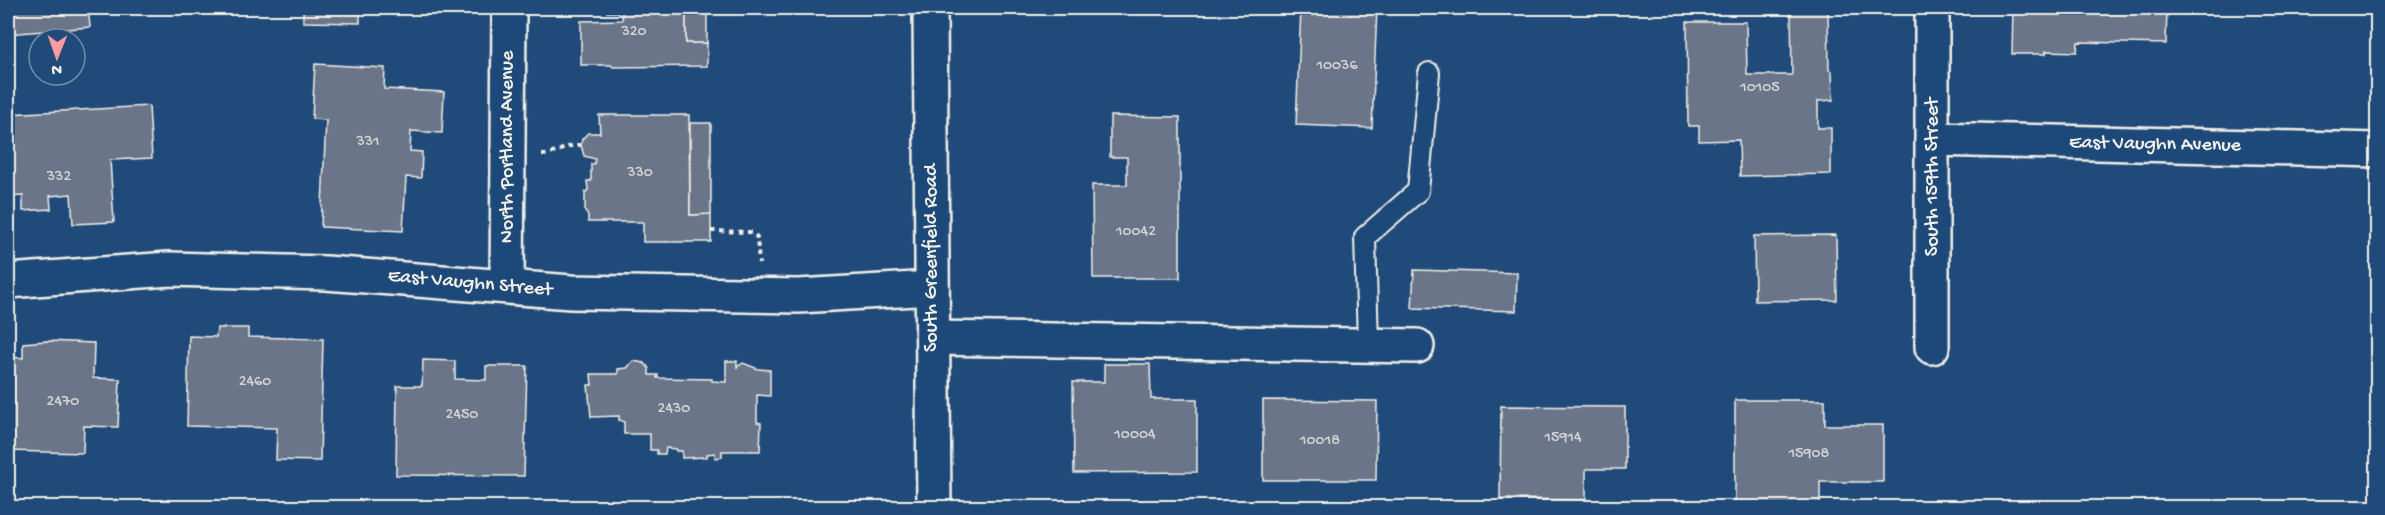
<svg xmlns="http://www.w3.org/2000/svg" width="2385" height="515" font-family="'Gochi Hand',sans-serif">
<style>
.building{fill:#6b748a;stroke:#f4f1e8;stroke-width:1.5}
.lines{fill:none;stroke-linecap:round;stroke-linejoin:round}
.lane-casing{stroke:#f4f1e8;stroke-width:24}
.street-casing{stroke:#f4f1e8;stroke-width:38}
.secondary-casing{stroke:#f4f1e8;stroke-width:38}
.path{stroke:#f4f1e8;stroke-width:4;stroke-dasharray:4.5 4.5;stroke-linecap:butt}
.lane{stroke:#1f4a7a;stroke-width:20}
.street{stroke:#1f4a7a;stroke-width:33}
.secondary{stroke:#1f4a7a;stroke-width:33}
.labels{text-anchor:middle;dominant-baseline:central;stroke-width:4.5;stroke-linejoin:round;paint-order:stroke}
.number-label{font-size:16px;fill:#d2d2d0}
.street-label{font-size:20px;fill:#f4f1e8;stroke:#1f4a7a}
</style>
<rect width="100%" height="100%" fill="#1f4a7a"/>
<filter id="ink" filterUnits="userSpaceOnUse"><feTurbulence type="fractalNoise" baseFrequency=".0167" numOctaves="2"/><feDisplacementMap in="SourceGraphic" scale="12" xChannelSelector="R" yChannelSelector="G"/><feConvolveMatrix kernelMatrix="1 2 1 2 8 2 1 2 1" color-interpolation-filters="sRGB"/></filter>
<g filter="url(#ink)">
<!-- building -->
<g class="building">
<path d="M8 8H88L90 27 8 34Z"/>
<path d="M303 8H424V10L360 8V23L303 22Z"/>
<path d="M607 8H686V43H707V66L613 67 611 65H581V21L622 20V12H607Z"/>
<rect x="686" y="8" width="21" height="35"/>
<path d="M1301 8H1377L1372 128 1296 125Z"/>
<path d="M2013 8H2167L2166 44 2078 42 2077 52 2046 51V54H2012Z"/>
<path d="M1791 9H1828L1829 70 1832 71 1833 100 1818 101V128H1831V174L1740 176 1739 140 1699 141V126H1688L1687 22H1746L1747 75H1792Z"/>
<path d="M315 64 385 68 384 89 444 92 442 133 411 131 410 151 422 152 421 178 406 177 403 231 321 227 326 120 312 119Z"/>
<path d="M149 106 152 158 110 160 114 222 73 224 71 194 50 196 51 209 23 211V196L8 197V114Z"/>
<path d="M599 115H689L690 215 711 214V242H643V222H588V215L585 212V193L588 190 587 181H591V164H594L595 159 584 156 581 145 582 139 588 133H600Z"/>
<path d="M1110 116 1180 117V278H1093L1092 185H1127V157H1110Z"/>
<path d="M690 123H711V214L690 215Z"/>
<path d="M1836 235 1837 300 1755 301 1754 236Z"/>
<path d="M1414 270 1517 273 1516 311 1412 308Z"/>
<path d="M217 328H248V337L323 339 320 461 276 460 277 428 187 426 189 336 216 337Z"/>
<path d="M46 341 94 343 93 378 120 379 118 427 84 426 83 453 8 451V357L23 358V343Z"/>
<path d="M423 360 455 361V379L486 380V366H527L524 476 396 475 397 386H422Z"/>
<path d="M633 361 644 363 649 368V375H658L657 378 712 379V381L726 382V361H737V367L743 363 758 369 770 370V396L757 395V422L761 423 760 451H722V457L715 458V453L707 454V457L682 458V451H676V449L666 448 665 454H657V450H650V434H624V422L619 420V416L591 417 588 385H592L591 374H618V369L627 368Z"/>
<path d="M1104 364H1150L1151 399H1197V472L1074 473 1073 382H1104Z"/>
<path d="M1263 400 1377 401 1376 480H1263Z"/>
<path d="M1735 400H1825V425H1883V482H1820V505H1735Z"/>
<path d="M1501 406 1625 407V469H1586V500L1500 499Z"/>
</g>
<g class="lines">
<defs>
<path id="lane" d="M1368 345 1365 237 1418 191 1429 73"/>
<g id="street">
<path d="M1932 8V347"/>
<path d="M1933 139 2378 150"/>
<path d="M8 281 169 269 326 273 571 292 799 296 932 288"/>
<path d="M507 286 509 8"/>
<path d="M933 338 1417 346"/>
</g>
<path id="secondary" d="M930 8 934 508"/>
</defs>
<!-- lane casing -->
<use href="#lane" class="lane-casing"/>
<!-- street casing -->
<use href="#street" class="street-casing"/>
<!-- secondary casing -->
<use href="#secondary" class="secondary-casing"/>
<!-- path -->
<g class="path">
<path d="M542 155C556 155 566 144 581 145"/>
<path d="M711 231 750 232 757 237 759 264"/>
</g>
<!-- lane -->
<use href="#lane" class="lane"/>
<!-- street -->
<use href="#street" class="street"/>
<!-- secondary -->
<use href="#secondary" class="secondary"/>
</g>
</g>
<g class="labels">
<!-- number labels -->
<g class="number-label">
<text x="634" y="32">320</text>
<text x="1337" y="66">10036</text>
<text x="1760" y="88">10105</text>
<text x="368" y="142">331</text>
<text x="640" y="173">330</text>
<text x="59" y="177">332</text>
<text x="1136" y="232">10042</text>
<text x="255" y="382">2460</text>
<text x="63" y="402">2470</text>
<text x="674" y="409">2430</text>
<text x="462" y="415">2450</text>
<text x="1135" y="435">10004</text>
<text x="1563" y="438">15914</text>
<text x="1320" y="441">10018</text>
<text x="1809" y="454">15908</text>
</g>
<!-- street labels -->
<g class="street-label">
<text transform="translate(2155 145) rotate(1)">East Vaughn Avenue</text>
<text transform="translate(508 147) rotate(-90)">North Portland Avenue</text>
<text transform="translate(1933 177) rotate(-90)">South 159th Street</text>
<text transform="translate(932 258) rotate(-90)">South Greenfield Road</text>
<text transform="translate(470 284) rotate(5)">East Vaughn Street</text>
</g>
</g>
<!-- margin -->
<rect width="2385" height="515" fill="none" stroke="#1f4a7a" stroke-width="30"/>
<rect x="15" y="15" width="2355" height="485" fill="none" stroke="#f4f1e8" stroke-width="2" filter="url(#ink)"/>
<!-- north arrow -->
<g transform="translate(57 57) rotate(181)"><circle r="28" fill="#1f4a7a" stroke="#748da6" stroke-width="1.5"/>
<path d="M0-4.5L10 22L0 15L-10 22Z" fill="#ff9aa2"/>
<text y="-9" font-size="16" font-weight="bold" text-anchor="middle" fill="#f4f1e8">N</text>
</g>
</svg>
